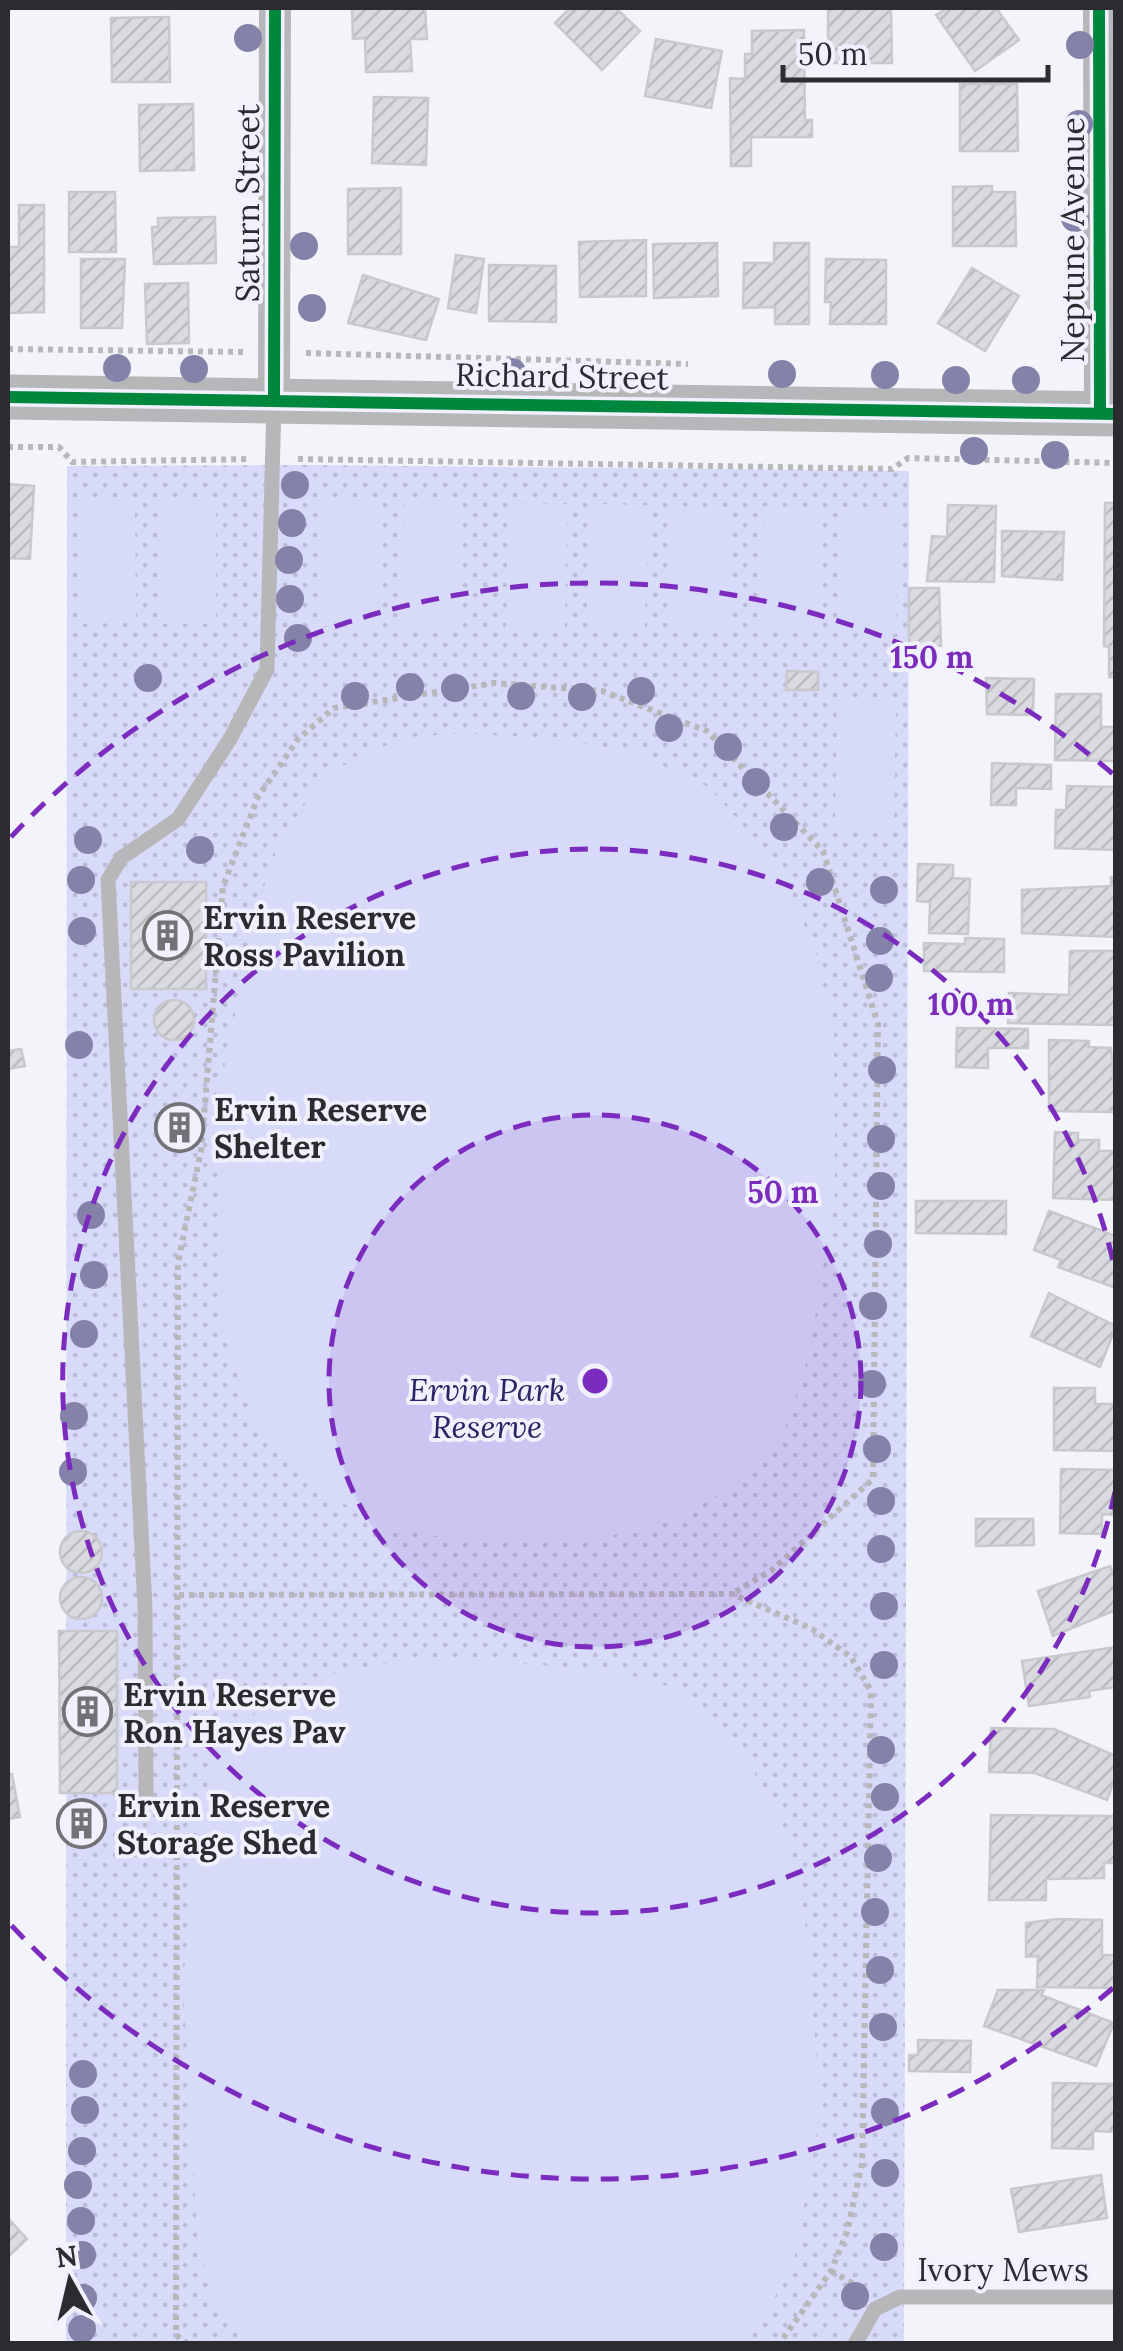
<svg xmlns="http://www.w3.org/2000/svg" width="1123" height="2351" font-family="Lora,serif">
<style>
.green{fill:url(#green-dots)}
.pitch{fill:#d8daf9}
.building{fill:url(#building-hatch);stroke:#c8c8cd;stroke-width:2.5}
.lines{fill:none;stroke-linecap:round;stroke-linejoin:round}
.path{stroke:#b8b8ba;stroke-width:6;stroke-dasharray:5 5;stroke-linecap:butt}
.lane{stroke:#b7b7b9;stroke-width:15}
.street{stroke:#b7b7b9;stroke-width:32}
.secondary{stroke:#b6b7b9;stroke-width:45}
.cycleway-casing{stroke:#f0f1fd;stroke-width:19}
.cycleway{stroke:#00873e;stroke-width:12}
.tree{fill:#8482a9}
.ring{fill:none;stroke:#7b2cbf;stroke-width:5;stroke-dasharray:18 12}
.labels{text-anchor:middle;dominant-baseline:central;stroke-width:8;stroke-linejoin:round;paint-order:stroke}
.street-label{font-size:32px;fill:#2c2c30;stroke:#f0f1fd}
.poi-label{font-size:32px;font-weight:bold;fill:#2c2c30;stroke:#f0f1fd;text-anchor:start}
.park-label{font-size:32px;font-style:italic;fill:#2a2466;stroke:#f0f1fd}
.centre{fill:#7b2cbf;stroke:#f0f1fd;stroke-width:5}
.ring-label{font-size:30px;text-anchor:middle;font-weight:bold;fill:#7b2cbf;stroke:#f0f1fd;stroke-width:8;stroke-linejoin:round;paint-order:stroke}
</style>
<defs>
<pattern id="green-dots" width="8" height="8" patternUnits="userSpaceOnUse" patternTransform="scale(2.5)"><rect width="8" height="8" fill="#d8daf9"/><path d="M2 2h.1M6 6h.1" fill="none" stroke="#babbd6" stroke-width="1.8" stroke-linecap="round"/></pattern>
<pattern id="building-hatch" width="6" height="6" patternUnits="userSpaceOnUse" patternTransform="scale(2.5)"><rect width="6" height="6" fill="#dadbe0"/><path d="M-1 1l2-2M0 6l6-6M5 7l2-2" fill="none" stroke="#bbbcc0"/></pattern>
</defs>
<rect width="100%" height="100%" fill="#f3f4fa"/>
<!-- green -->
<path class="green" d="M309 465 909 471 904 2343 66 2344 67 466Z"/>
<!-- pitch -->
<g class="pitch">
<path d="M78 498H135L136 623 78 624Z"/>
<path d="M159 499H216V624H158Z"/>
<path d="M323 500 382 501 380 627 321 626Z"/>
<path d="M404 501 463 502 461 628 402 627Z"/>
<path d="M508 503 567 504 565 630H506Z"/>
<path d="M589 504 648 505 645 631 587 630Z"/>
<path d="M671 506 730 507 727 633 669 632Z"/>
<path d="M764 506 822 507 820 633 762 632Z"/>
<path d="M839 507 898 508 896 634 837 633Z"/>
<path d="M837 702 896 703 894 829 835 828Z"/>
<path d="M463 733 557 739 631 751 710 788 768 854 814 944 834 1033 835 1194 809 1355 784 1431 740 1482 673 1521 589 1541 480 1542 379 1528 312 1481 254 1420 220 1319V1088L257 908 279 843 318 785 355 757 410 737Z"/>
<path d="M443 1658 612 1670 671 1687 708 1716 745 1757 777 1811 797 1869 810 1955 820 2114 795 2257 763 2320 736 2343H253L211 2296 197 2235 183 1985 199 1806 223 1754 261 1706 321 1677 379 1664Z"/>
</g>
<!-- building -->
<g class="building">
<path d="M425 8 427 39H410L412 71 366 72 365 38 353 39 352 9Z"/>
<path d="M570 8H616L640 31 602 70 555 23Z"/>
<path d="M948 8H996L1019 40 975 71 936 15Z"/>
<path d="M828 9H891L892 63H828Z"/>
<path d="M169 17 170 82H112L111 18Z"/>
<path d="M804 30 805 120H812V137H751V166H731L730 78 745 79V54H752V31Z"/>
<path d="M656 39 722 51 711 108 645 96Z"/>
<path d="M960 84H1017L1018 151H960Z"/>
<path d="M374 97 428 98 426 165 372 163Z"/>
<path d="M193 104 194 170 140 171 139 105Z"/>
<path d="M992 186V192H1015L1016 246H953V187Z"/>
<path d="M401 188V254H348V189Z"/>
<path d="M69 192H115L116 252H69Z"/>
<path d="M19 205H44V312L8 313V247H19Z"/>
<path d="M215 217 216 263 154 264 152 227H158V218Z"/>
<path d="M646 240V296L580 297 579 242Z"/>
<path d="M717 243 718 296 654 298 653 244Z"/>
<path d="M774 243H809V324H775V307L743 308 744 263H774Z"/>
<path d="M456 255 484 259 476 313 448 308Z"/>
<path d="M81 259H125L122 328H81Z"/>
<path d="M826 259 886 260V324H830L831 302H825Z"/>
<path d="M489 265 556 266V322L489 321Z"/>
<path d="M972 268 1019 296 985 351 938 323Z"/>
<path d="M363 275 439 299 426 340 348 323Z"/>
<path d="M188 283 189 343 147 344 145 284Z"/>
<path d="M8 484 34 486 30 559 8 558Z"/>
<path d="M1105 503H1116V677H1109V647L1104 646Z"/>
<path d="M948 505 996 506 994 582 927 581 932 536 947 537Z"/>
<path d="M1002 531 1064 532 1062 580 1002 576Z"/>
<path d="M909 588H939L941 646 909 645Z"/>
<path d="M787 671 818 672V690H786Z"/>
<path d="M986 678 1034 679 1033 715 987 714Z"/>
<path d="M1056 694H1101V727H1116V761L1055 760Z"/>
<path d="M992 763 1051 765V789L1016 788V805H991Z"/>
<path d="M1067 786 1116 787V850L1055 848 1056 810H1066Z"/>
<path d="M918 864 953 865V878L970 879 968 934 929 933 930 902 917 901Z"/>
<path d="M1111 877H1116V937L1022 933V890L1111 886Z"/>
<rect x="131" y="882" width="75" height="107"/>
<path d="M965 938 1004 939V972L924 971V943L965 944Z"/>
<path d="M1070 951H1116V1025L1008 1023 1009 993 1069 995Z"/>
<circle cx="174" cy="1020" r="20"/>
<path d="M957 1028 1028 1029V1048H988V1068L956 1067Z"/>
<path d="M1049 1040 1089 1041V1047L1111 1048 1116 1112 1049 1111Z"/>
<path d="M21 1049 25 1066 8 1069V1051Z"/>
<path d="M169 1105 190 1106V1148H169Z"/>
<path d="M1055 1132 1078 1133V1140H1099V1151H1116V1200L1053 1198Z"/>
<path d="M916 1201H1006V1234L916 1233Z"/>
<path d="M1049 1211 1116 1236V1288L1058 1267 1061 1260 1034 1250Z"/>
<path d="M1049 1293 1116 1326 1100 1367 1031 1336Z"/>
<path d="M1054 1388H1095V1404H1116V1451L1054 1450Z"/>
<path d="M1061 1469 1116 1470V1515L1102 1514V1534L1060 1533Z"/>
<path d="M976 1519H1033L1034 1545 976 1546Z"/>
<circle cx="81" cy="1552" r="21"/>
<path d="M1110 1566 1116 1582V1610L1053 1636 1038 1591Z"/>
<circle cx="81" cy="1598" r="21"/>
<path d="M59 1631H117V1793H60Z"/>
<path d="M1116 1647V1687L1089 1691 1090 1697 1029 1706 1022 1661Z"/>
<path d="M991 1728 1054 1729 1116 1756V1776L1107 1800 1035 1773 989 1772Z"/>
<path d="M12 1774 20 1817 8 1819V1775Z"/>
<path d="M72 1807H92V1839L72 1840Z"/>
<path d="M991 1815 1116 1816V1863H1104V1878L1046 1879V1900H989Z"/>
<path d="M1057 1919 1102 1920V1955H1116V1988L1037 1987 1038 1956 1026 1957V1923Z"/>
<path d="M998 1990H1044L1041 1995 1114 2023 1096 2066 984 2026Z"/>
<path d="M918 2040 971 2041 970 2072 909 2071V2055H918Z"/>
<path d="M1053 2083 1116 2084V2132L1093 2131V2149L1052 2148Z"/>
<path d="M1101 2175 1107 2218 1019 2232 1011 2189Z"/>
<path d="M8 2218 27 2239 8 2257Z"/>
</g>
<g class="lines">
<!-- path -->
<g class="path">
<path d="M8 349 243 352"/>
<path d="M306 353 688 364"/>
<path d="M8 447H59L72 462 250 459"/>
<path d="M298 459 892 469 908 458 1116 463"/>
<path d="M179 1595 732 1594 812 1629 851 1657 871 1691 862 2164 847 2232 831 2271 779 2344"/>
<path d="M831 2271 865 2290"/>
<path d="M188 2344 176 2335 178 1262 201 1151 223 886 258 797 298 739 334 708 495 683 602 691 707 731 823 851 878 1024 873 1479 772 1570 732 1594"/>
</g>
<!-- lane -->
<g class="lane">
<path d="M146 1794 145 1608 108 880 121 858 178 819 230 739 267 669 274 403"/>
<path d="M855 2344 875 2309 900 2297H1116"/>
</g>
<!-- street -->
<g class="street">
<path d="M1099 8 1100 413"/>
<path d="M274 399 275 8"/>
</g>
<!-- secondary -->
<path class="secondary" d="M8 397 1116 414"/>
<defs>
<g id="cycleway">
<path d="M1099 8 1100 413"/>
<path d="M8 397 1116 414"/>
<path d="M274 399 275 8"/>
</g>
</defs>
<!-- cycleway casing -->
<use href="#cycleway" class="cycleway-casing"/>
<!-- cycleway -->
<use href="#cycleway" class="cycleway"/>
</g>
<!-- trees -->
<g class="tree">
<circle cx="248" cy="38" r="14"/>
<circle cx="1080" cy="45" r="14"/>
<circle cx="1079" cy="124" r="14"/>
<circle cx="1075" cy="218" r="14"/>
<circle cx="304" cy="246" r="14"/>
<circle cx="312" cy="308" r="14"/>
<circle cx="117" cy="368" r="14"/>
<circle cx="194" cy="369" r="14"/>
<circle cx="512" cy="372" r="14"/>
<circle cx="782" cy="374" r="14"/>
<circle cx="885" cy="375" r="14"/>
<circle cx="956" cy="380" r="14"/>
<circle cx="1026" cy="380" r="14"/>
<circle cx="974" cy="451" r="14"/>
<circle cx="1055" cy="455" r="14"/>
<circle cx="295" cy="485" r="14"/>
<circle cx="292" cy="523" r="14"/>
<circle cx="289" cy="560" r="14"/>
<circle cx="290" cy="599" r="14"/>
<circle cx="298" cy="638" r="14"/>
<circle cx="148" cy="678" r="14"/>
<circle cx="410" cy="687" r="14"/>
<circle cx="455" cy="688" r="14"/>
<circle cx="641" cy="691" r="14"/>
<circle cx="355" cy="696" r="14"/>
<circle cx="521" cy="696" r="14"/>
<circle cx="582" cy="697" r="14"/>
<circle cx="669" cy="728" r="14"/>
<circle cx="728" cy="747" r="14"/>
<circle cx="756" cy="782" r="14"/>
<circle cx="784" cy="827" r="14"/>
<circle cx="88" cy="840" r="14"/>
<circle cx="200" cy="850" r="14"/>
<circle cx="81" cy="880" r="14"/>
<circle cx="820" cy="882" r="14"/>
<circle cx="884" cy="890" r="14"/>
<circle cx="82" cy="931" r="14"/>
<circle cx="880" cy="941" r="14"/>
<circle cx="879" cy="978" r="14"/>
<circle cx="79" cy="1045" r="14"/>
<circle cx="882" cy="1070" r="14"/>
<circle cx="881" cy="1139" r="14"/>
<circle cx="881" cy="1186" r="14"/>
<circle cx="91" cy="1215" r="14"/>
<circle cx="878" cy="1244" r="14"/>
<circle cx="94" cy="1275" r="14"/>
<circle cx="873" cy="1306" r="14"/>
<circle cx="84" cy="1334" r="14"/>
<circle cx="872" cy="1384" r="14"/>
<circle cx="74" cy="1416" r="14"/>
<circle cx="877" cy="1449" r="14"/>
<circle cx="73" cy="1472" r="14"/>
<circle cx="881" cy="1501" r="14"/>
<circle cx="881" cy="1549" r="14"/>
<circle cx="884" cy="1606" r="14"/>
<circle cx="884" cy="1665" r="14"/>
<circle cx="881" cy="1750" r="14"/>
<circle cx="885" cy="1797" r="14"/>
<circle cx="878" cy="1858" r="14"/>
<circle cx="875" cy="1912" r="14"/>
<circle cx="880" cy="1970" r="14"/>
<circle cx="883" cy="2027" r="14"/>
<circle cx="83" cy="2074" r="14"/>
<circle cx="85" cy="2110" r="14"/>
<circle cx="885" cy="2112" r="14"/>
<circle cx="82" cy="2151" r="14"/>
<circle cx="885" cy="2173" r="14"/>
<circle cx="78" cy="2185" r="14"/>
<circle cx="81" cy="2221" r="14"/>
<circle cx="884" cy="2247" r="14"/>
<circle cx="82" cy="2255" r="14"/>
<circle cx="855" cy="2296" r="14"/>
<circle cx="83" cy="2298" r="14"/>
<circle cx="82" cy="2329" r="14"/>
</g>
<!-- distance rings -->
<circle cx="595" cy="1381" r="266" fill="#7b2cbf" fill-opacity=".12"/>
<g class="ring">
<circle cx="595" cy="1381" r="266"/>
<path d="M1115 1492A532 532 0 1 1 1115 1270"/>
<path d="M1113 1988A798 798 0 0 1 11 1925M11 837A798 798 0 0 1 1113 774"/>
</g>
<!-- icons -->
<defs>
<symbol id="building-ring" viewBox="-11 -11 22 22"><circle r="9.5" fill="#f0f1fd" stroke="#727277" stroke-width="1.5"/><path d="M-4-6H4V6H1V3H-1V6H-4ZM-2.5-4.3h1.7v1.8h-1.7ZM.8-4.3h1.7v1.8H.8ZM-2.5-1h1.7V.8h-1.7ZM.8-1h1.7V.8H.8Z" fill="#727277"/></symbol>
</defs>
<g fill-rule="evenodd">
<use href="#building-ring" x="140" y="908" width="55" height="55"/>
<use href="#building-ring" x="152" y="1100" width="55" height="55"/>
<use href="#building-ring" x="60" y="1684" width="55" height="55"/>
<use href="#building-ring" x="54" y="1796" width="55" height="55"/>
</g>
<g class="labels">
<!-- street labels -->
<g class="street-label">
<text transform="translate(247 203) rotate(-90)">Saturn Street</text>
<text transform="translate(1072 240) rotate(-90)">Neptune Avenue</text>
<text transform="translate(562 376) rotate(1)">Richard Street</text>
<text x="1003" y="2269">Ivory Mews</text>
</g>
<!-- poi labels -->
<g class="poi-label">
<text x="203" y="917">Ervin Reserve<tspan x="203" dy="37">Ross Pavilion</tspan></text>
<text x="214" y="1109">Ervin Reserve<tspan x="214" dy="37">Shelter</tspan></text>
<text x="123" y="1694">Ervin Reserve<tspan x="123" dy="37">Ron Hayes Pav</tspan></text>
<text x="117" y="1805">Ervin Reserve<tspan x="117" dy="37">Storage Shed</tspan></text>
</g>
<!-- park labels -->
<g class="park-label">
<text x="487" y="1389">Ervin Park<tspan x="487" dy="37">Reserve</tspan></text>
</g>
</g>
<circle cx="595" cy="1381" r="15" class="centre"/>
<g class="ring-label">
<text x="932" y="668">150 m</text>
<text x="971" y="1015">100 m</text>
<text x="783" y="1203">50 m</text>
</g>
<!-- border -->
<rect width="1123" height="2351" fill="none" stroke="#2c2c30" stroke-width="20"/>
<!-- north arrow -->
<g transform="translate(70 2281) rotate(352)" stroke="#f0f1fd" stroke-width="8" paint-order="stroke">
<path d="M0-8L18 38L0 25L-18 38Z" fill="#2c2c30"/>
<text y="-15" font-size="28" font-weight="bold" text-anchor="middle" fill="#2c2c30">N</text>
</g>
<!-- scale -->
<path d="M783 65v15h265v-15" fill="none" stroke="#2c2c30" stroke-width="5"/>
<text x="798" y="65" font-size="30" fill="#2c2c30" stroke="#f0f1fd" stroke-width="8" paint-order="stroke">50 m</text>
</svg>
